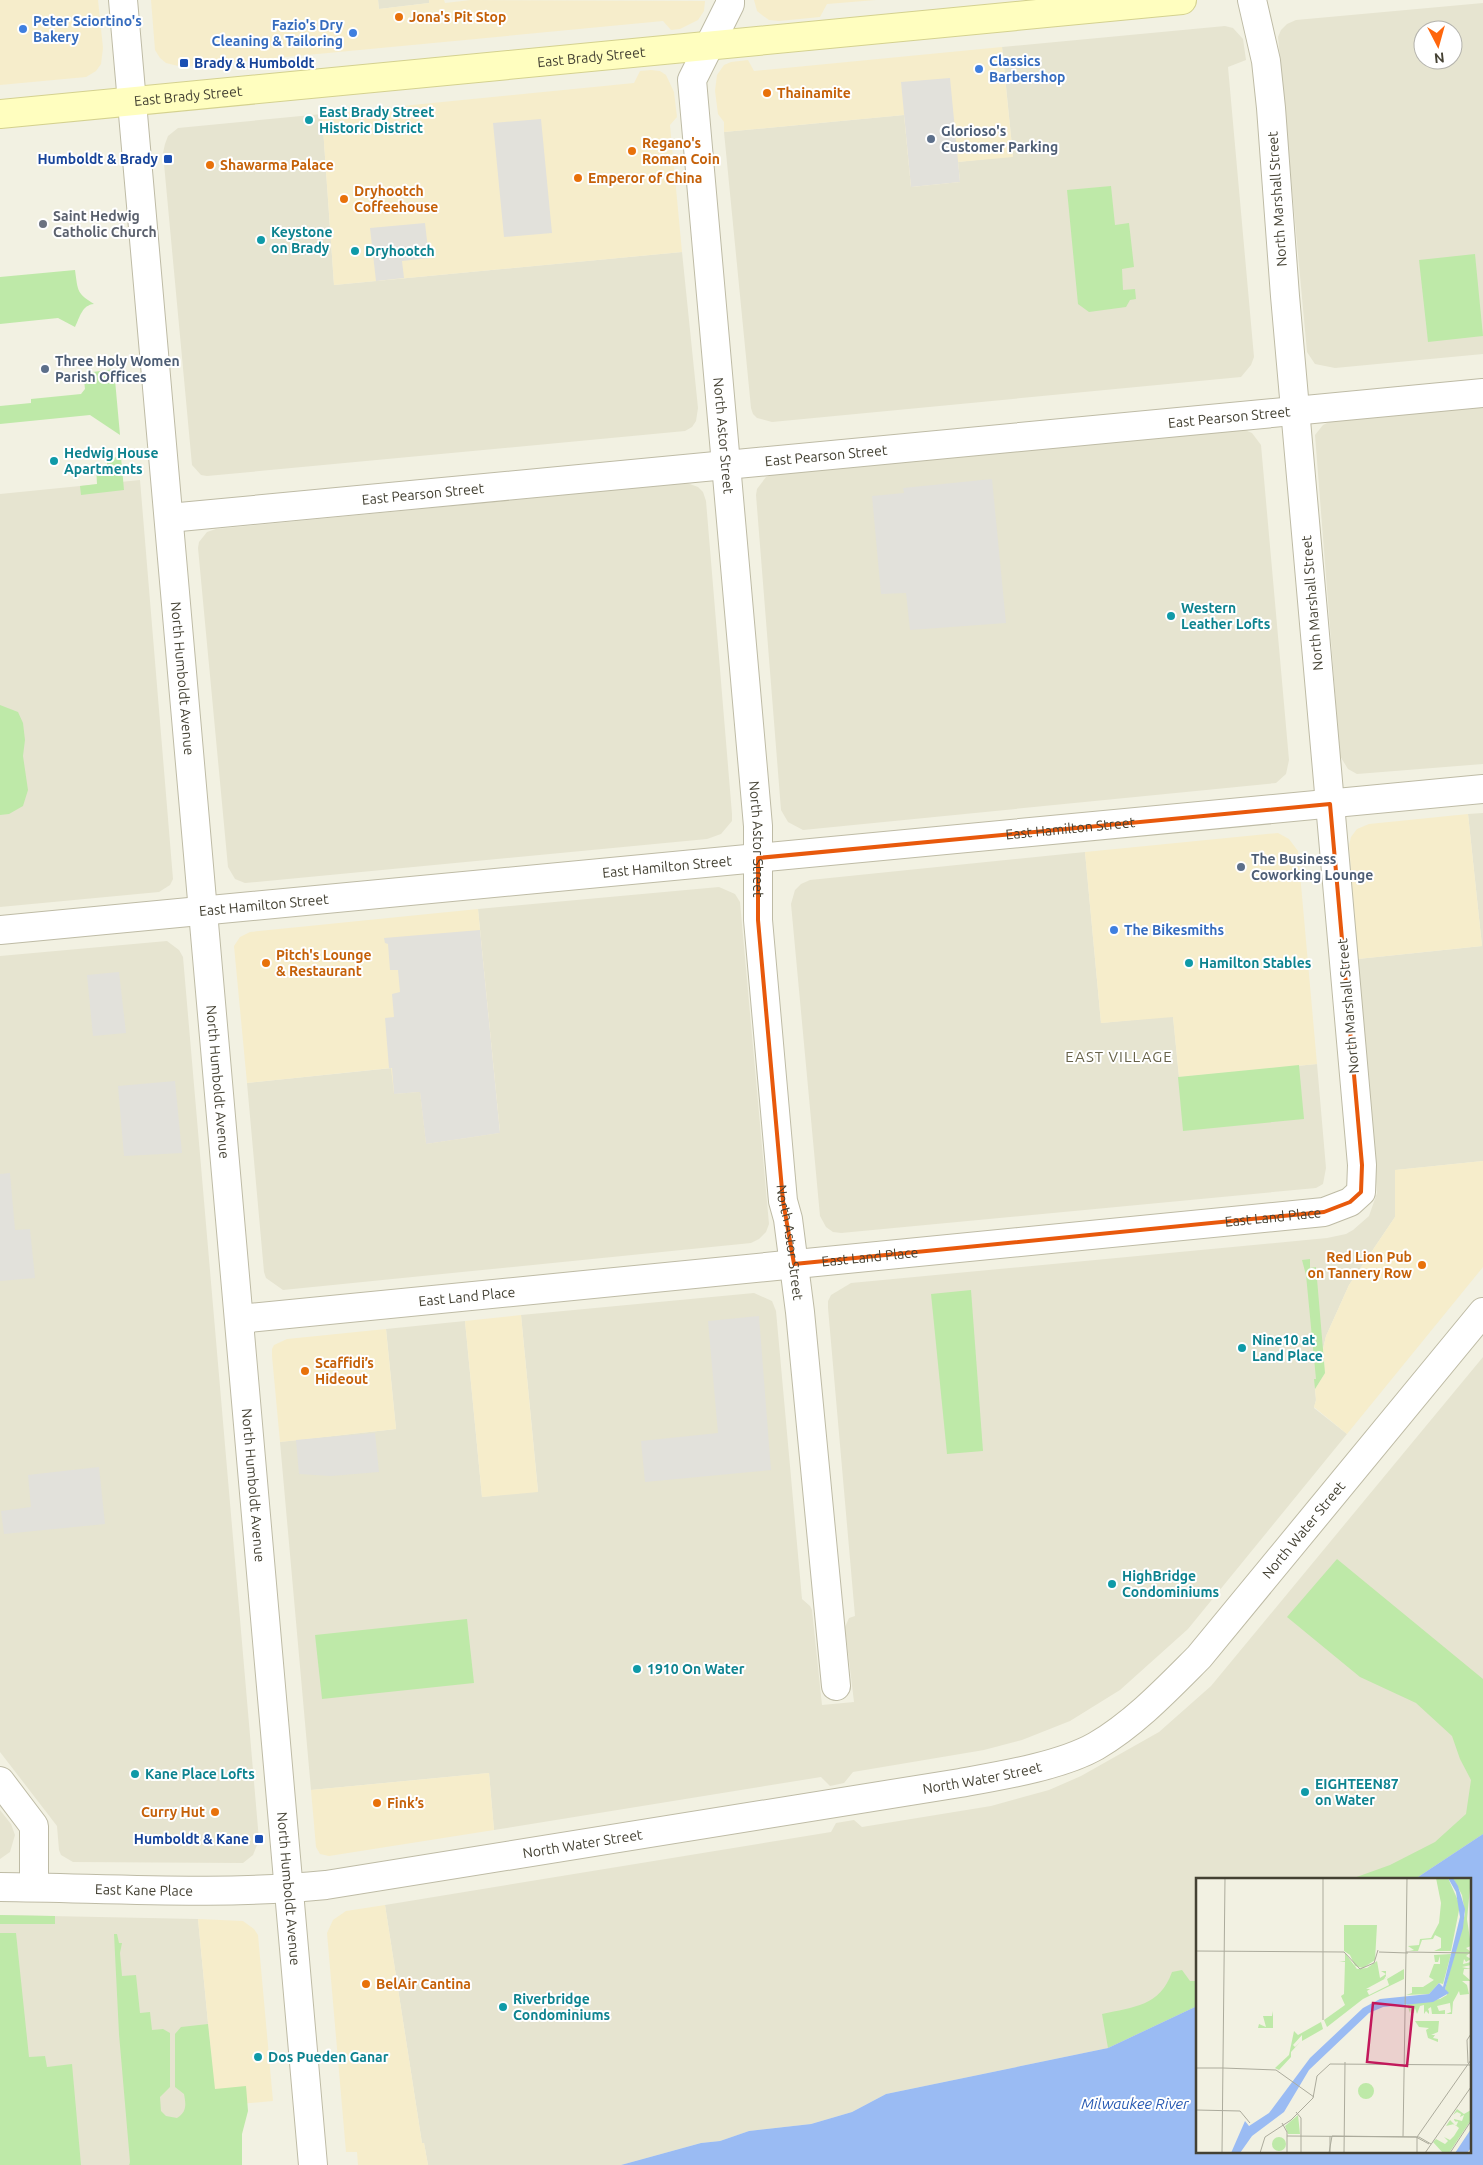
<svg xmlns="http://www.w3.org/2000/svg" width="1483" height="2165" font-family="Ubuntu,sans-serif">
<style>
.residential{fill:#e6e4d0;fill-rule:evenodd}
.commercial{fill:#f6edcb}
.green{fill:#bee9a8}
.parking{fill:#e2e1db}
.water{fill:#9abbf3}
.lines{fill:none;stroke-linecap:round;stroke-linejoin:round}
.minor-casing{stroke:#bebba5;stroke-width:30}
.tertiary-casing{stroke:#bebba5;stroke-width:30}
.secondary-casing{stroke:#d4d18f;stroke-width:30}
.minor{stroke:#fff;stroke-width:28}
.tertiary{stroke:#fff;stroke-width:28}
.secondary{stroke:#fffebf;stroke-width:28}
.marked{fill:none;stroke:#e8590c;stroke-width:4;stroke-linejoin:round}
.food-dot{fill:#e8710a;stroke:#fff;stroke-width:2}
.shop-dot{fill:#3f7fe0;stroke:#fff;stroke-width:2}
.transit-dot{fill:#1a4fb4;stroke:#fff;stroke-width:2}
.culture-dot{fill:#0f9aa8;stroke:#fff;stroke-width:2}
.service-dot{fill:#5c6f8a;stroke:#fff;stroke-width:2}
.worship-dot{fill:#6b7280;stroke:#fff;stroke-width:2}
.labels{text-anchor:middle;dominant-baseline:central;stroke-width:4;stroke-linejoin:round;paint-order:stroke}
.food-label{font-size:14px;font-weight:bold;fill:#c56008;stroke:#fff;text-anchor:start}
.shop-label{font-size:14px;font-weight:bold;fill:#366cbe;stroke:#fff;text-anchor:start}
.street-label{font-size:14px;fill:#444133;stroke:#fff}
.transit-label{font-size:14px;font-weight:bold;fill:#164399;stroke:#fff;text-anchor:end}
.culture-label{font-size:14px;font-weight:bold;fill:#0d838f;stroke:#fff;text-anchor:start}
.service-label{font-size:14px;font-weight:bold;fill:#4e5e75;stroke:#fff;text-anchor:start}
.worship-label{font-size:14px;font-weight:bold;fill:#5b616d;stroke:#fff;text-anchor:start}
.neighbourhood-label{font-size:15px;letter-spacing:1px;fill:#676249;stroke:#fff}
.water-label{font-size:15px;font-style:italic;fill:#285ab3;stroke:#fff}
.inset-road{fill:none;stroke:#acab9c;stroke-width:1}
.view{fill:#c2185b;fill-opacity:0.15;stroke:#c2185b;stroke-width:2.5}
.inset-edge{fill:none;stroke:#444133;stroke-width:2.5}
</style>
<rect width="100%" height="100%" fill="#f2f1e2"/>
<!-- residential -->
<g class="residential">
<path d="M378 0H429V3L379 9Z"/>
<path d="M1483 3V354L1335 368 1315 364 1307 352 1278 37 1281 30 1287 24 1296 20ZM1423 30H1453V60H1423Z"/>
<path d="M1225 26 1233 28 1243 39 1246 60 1228 67 1254 357 1251 365 1241 377 772 422 757 418 753 414 751 408 724 132 904 115 911 187 960 182 958 162 1013 156 1002 47Z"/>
<path d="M322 114 334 285 682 252 698 408 696 421 692 427 685 431 207 476 201 475 192 465 163 153 165 144 168 136 178 128Z"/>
<path d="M1483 407V764L1357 774 1348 769 1340 756 1315 435 1323 425 1331 421Z"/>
<path d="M1238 430H1245L1252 433 1261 445 1289 760 1286 774 1276 783 803 830 788 822 781 810 756 495 757 489 766 477 772 475Z"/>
<path d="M140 480 173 879 170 885 159 892 0 907V494Z"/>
<path d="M687 483 698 487 703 492 706 501 732 814V821L721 834 707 839 245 883 235 879 228 867 198 548 199 542 207 532 216 529Z"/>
<path d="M1483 813V1161L1396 1170 1395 1217 1349 1285 1326 1336 1323 1349 1325 1373 1315 1389 1316 1400 1314 1408 1347 1434 1188 1629 1120 1690 1070 1721 1022 1740 984 1750 853 1772 844 1783 830 1786 821 1777 494 1830 489 1773 311 1790 280 1442 396 1429 386 1329 465 1321 482 1497 538 1491 521 1315 754 1293 772 1301 776 1311 802 1599 810 1606 812 1610 822 1705 854 1702 845 1627 849 1618 855 1616 828 1308V1301L831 1295 851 1283 1327 1238 1346 1234 1353 1230 1369 1216 1377 1193 1358 959 1482 946 1468 814Z"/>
<path d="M1085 852 1101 1023 1173 1016 1179 1077 1317 1064 1326 1168 1323 1184 1316 1188 841 1233 833 1232 826 1227 820 1216 791 904 795 890 801 884 810 880Z"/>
<path d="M719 887 735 894 740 902 769 1224 766 1232 759 1239 751 1243 283 1290 266 1278 264 1272 247 1083 392 1068 420 1092 500 1132 478 909Z"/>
<path d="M167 941 179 950 183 957 259 1840 253 1855 243 1863 73 1862 61 1855 59 1850 57 1826 0 1752V956Z"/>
<path d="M1483 1357V1834L1415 1879H1197V2006L1108 2048 886 2094 852 2112 811 2124 749 2131 720 2141 701 2143 621 2165H428L424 2143H422L385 1905 831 1832 836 1823 854 1820 862 1827 991 1806 1049 1790 1081 1776 1159 1732 1211 1686Z"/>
<path d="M0 1810 11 1824 15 1835 10 1852 0 1859Z"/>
<path d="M0 1915 198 1919 216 2106 135 2150 129 2165H0Z"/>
</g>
<!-- commercial -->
<g class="commercial">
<path d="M0 0H98L103 48 101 64 96 71 86 77 0 85Z"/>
<path d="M151 0H378L379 9 429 3V0H444L445 3 471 0 705 1 704 11 698 20 680 29 671 30 663 21 182 67 166 63 160 58 155 50Z"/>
<path d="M754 0H876L827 4 820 17 779 21 769 20 762 15 757 11Z"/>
<path d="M1002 47 1013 157 958 162 960 182 911 187 904 115 724 132V122L718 114 715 91 717 75 724 65 731 62 748 60 754 71Z"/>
<path d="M651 70 660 71 666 75 674 92 677 117 670 125 682 252 334 285 322 114 634 83 640 71Z"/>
<path d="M1468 814 1482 946 1358 959 1349 845 1351 837 1357 829 1369 824Z"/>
<path d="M1278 833 1289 839 1298 851 1317 1064 1179 1077 1173 1017 1101 1023 1085 852Z"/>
<path d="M478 909 500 1133 426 1144 420 1092 394 1094 391 1068 247 1083 234 946 240 937 250 932Z"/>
<path d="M1483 1161V1267L1347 1434 1314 1407 1316 1400 1315 1389 1325 1373 1323 1349 1326 1336 1349 1285 1395 1217V1170Z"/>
<path d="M521 1315 538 1492 482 1497 465 1321Z"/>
<path d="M386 1329 396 1429 280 1442 272 1356V1349L274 1345 287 1339Z"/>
<path d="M489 1773 494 1830 329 1856 320 1854 316 1847 311 1790Z"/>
<path d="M385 1905 422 2143H424L428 2165H358L357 2152H346L327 1933 333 1920 346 1911Z"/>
<path d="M198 1919 243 1921 254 1929 258 1935 273 2101 216 2106Z"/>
</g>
<!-- green -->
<g class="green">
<path d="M1111 186 1115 225 1129 223 1134 267 1122 269 1123 290 1135 289 1136 299 1130 300 1126 307 1089 312 1078 304 1067 190Z"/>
<path d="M1475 254 1483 336 1428 342 1419 260Z"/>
<path d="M75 270C78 292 77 293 94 304 82 305 80 317 75 327L58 318 0 324V277Z"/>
<path d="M114 369 120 435 90 415 0 424V406L31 403V399L81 394 85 389 84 380 79 377V374Z"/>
<path d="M121 457 124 490 81 495 80 486 97 484 96 466 107 465V458Z"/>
<path d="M0 705 18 712 23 723 25 740 23 756 28 790 23 806 9 814 0 815Z"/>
<path d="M1299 1065 1304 1119 1183 1131 1178 1077Z"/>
<path d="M1310 1259V1268L1316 1267 1325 1373 1315 1389 1314 1379H1316L1306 1275 1302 1260Z"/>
<path d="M971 1290 983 1451 947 1454 931 1294Z"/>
<path d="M1337 1559 1483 1679V1834L1415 1879H1351L1390 1865 1435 1842 1466 1814 1471 1780 1460 1759 1452 1736 1416 1703 1360 1677 1287 1617Z"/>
<path d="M467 1619 474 1683 322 1699 315 1635Z"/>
<path d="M0 1915 55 1916V1924H0Z"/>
<path d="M0 1933H16L29 2057 45 2056 47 2067 72 2064 81 2165H0Z"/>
<path d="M114 1934H117L119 1943H122L120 1953 122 1976 136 1975 140 2013 150 2012 152 2030 163 2029 170 2033V2087L160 2097 161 2111 166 2116 177 2118C187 2112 186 2104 184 2094L175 2087V2034L181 2027 208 2024 215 2089 246 2086 248 2111 242 2134V2165H129L130 2162 119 2034Z"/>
<path d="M1182 1970 1190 1981H1197V2006L1108 2048 1102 2014C1134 2007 1160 2006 1172 1972Z"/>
</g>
<!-- parking -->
<g class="parking">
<path d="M950 78 960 182 911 187 901 82Z"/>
<path d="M541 119 552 233 504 237 493 123Z"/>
<path d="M425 223 429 258 402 261 404 278 376 281 370 228Z"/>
<path d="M992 479 1006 623 910 630 906 593 881 594 872 496 904 493 903 488Z"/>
<path d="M480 930 500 1133 426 1144 420 1092 394 1094 392 1068H389L385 1018 394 1017 392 994 400 992 398 970H390L388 944 385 943 384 938Z"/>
<path d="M119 972 126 1033 93 1036 87 975Z"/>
<path d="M175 1081 182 1153 124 1156 118 1086Z"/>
<path d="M10 1173 15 1230 30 1229 35 1278 0 1281V1174Z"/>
<path d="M759 1316 771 1470 645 1482 641 1441 718 1433 708 1321Z"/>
<path d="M375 1433 379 1472 331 1476 299 1474 296 1440Z"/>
<path d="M99 1467 105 1524 4 1534 1 1511 31 1507 28 1475Z"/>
</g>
<!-- water -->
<path class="water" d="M1483 1834V2165H621L701 2143 720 2141 749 2131 811 2124 852 2112 886 2094 1108 2048 1197 2006V2151H1469V1879H1415Z"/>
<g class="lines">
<defs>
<g id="minor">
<path id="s1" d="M730 0V4L692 80 758 826V920L783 1201 788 1219 800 1312 836 1686"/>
<path id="s2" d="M169 518 1483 393"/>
<path id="s3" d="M0 930 1483 789"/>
<path id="s4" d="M239 1319 1324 1212 1350 1202 1361 1192 1362 1165 1285 296 1271 108 1266 61 1252 0"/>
<path d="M0 1781 34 1826V1887"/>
<path id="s5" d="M0 1887C108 1888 218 1896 326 1885L960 1783C999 1776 1061 1766 1096 1746 1135 1723 1167 1689 1199 1657L1483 1312"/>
</g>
<g id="tertiary">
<path id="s6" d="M123 0 313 2165"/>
</g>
<g id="secondary">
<path id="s7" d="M0 114 1182 0"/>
</g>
</defs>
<!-- minor casing -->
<use href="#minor" class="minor-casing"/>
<!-- tertiary casing -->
<use href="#tertiary" class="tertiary-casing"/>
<!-- secondary casing -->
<use href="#secondary" class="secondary-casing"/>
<!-- minor -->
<use href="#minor" class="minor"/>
<!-- tertiary -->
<use href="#tertiary" class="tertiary"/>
<!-- secondary -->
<use href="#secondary" class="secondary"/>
</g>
<!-- marked area -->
<path class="marked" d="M1330 804 1362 1165 1361 1192 1350 1202 1324 1212 794 1264 783 1201 758 920V858Z"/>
<!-- markers -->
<g class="food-dot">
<circle cx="399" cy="17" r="5"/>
<circle cx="767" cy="93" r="5"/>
<circle cx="632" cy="151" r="5"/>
<circle cx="210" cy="165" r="5"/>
<circle cx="578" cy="178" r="5"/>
<circle cx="344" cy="199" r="5"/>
<circle cx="266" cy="963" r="5"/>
<circle cx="1422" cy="1265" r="5"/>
<circle cx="305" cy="1371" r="5"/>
<circle cx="377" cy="1803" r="5"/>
<circle cx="215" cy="1812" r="5"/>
<circle cx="366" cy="1984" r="5"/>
</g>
<g class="shop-dot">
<circle cx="23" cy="29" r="5"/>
<circle cx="353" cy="33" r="5"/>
<circle cx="979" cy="69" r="5"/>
<circle cx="1114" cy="930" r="5"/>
</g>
<g class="transit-dot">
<rect x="179" y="58" width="10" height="10" rx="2.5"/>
<rect x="163" y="154" width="10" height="10" rx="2.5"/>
<rect x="254" y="1834" width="10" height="10" rx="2.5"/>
</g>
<g class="culture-dot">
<circle cx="309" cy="120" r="5"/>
<circle cx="261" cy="240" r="5"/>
<circle cx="355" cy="251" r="5"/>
<circle cx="54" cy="461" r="5"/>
<circle cx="1171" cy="616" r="5"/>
<circle cx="1189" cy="963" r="5"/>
<circle cx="1242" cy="1348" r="5"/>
<circle cx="1112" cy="1584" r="5"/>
<circle cx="637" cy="1669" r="5"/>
<circle cx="135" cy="1774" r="5"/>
<circle cx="1305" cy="1792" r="5"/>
<circle cx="503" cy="2007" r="5"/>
<circle cx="258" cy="2057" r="5"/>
</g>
<g class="service-dot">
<circle cx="931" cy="139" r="5"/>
<circle cx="45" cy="369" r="5"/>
<circle cx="1241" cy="867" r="5"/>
</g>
<circle class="worship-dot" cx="43" cy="224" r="5"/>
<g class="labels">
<!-- food labels -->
<g class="food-label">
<text x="409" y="17">Jona's Pit Stop</text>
<text x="777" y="93">Thainamite</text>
<text x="642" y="143">Regano's<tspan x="642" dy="16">Roman Coin</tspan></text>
<text x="220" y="165">Shawarma Palace</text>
<text x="588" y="178">Emperor of China</text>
<text x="354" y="191">Dryhootch<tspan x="354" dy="16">Coffeehouse</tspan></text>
<text x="276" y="955">Pitch's Lounge<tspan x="276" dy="16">&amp; Restaurant</tspan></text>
<text x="1412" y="1257" text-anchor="end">Red Lion Pub<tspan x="1412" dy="16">on Tannery Row</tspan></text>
<text x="315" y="1363">Scaffidi’s<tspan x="315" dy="16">Hideout</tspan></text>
<text x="387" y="1803">Fink’s</text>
<text x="205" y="1812" text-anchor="end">Curry Hut</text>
<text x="376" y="1984">BelAir Cantina</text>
</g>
<!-- shop labels -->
<g class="shop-label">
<text x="33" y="21">Peter Sciortino's<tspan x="33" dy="16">Bakery</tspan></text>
<text x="343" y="25" text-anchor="end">Fazio's Dry<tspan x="343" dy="16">Cleaning &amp; Tailoring</tspan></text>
<text x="989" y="61">Classics<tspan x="989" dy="16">Barbershop</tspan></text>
<text x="1124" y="930">The Bikesmiths</text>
</g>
<!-- street labels -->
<g class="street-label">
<text stroke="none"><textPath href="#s7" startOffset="594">East Brady Street</textPath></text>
<text stroke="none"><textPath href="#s7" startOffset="189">East Brady Street</textPath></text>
<text transform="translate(1277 199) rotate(-94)">North Marshall Street</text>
<text stroke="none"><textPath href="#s2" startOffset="1065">East Pearson Street</textPath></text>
<text stroke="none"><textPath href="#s1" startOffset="446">North Astor Street</textPath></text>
<text stroke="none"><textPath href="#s2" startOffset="660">East Pearson Street</textPath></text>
<text stroke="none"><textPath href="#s2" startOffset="255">East Pearson Street</textPath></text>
<text transform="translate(1312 603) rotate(-95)">North Marshall Street</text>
<text stroke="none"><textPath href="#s6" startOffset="681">North Humboldt Avenue</textPath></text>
<text stroke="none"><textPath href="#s3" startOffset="1075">East Hamilton Street</textPath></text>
<text stroke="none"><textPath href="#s1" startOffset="851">North Astor Street</textPath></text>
<text stroke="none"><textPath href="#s3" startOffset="670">East Hamilton Street</textPath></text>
<text stroke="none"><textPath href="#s3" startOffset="265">East Hamilton Street</textPath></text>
<text transform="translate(1348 1006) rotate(-95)">North Marshall Street</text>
<text stroke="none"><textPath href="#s6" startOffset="1086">North Humboldt Avenue</textPath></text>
<text stroke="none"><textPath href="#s4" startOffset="1039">East Land Place</textPath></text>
<text stroke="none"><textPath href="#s1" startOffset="1256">North Astor Street</textPath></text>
<text stroke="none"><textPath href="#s4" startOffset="634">East Land Place</textPath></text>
<text stroke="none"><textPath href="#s4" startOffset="229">East Land Place</textPath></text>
<text stroke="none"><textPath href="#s6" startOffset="1491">North Humboldt Avenue</textPath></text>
<text stroke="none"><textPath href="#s5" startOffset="1411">North Water Street</textPath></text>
<text stroke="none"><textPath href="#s5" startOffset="991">North Water Street</textPath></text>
<text stroke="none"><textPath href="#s5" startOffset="586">North Water Street</textPath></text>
<text stroke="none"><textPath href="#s5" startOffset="144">East Kane Place</textPath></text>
<text stroke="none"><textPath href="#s6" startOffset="1896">North Humboldt Avenue</textPath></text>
</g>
<!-- transit labels -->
<g class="transit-label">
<text x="194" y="63" text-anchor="start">Brady &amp; Humboldt</text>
<text x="158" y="159">Humboldt &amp; Brady</text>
<text x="249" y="1839">Humboldt &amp; Kane</text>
</g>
<!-- culture labels -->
<g class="culture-label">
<text x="319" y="112">East Brady Street<tspan x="319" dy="16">Historic District</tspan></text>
<text x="271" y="232">Keystone<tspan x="271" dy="16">on Brady</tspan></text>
<text x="365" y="251">Dryhootch</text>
<text x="64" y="453">Hedwig House<tspan x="64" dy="16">Apartments</tspan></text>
<text x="1181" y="608">Western<tspan x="1181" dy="16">Leather Lofts</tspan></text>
<text x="1199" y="963">Hamilton Stables</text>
<text x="1252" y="1340">Nine10 at<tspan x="1252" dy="16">Land Place</tspan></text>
<text x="1122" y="1576">HighBridge<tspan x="1122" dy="16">Condominiums</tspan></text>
<text x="647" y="1669">1910 On Water</text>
<text x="145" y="1774">Kane Place Lofts</text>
<text x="1315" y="1784">EIGHTEEN87<tspan x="1315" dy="16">on Water</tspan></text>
<text x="513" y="1999">Riverbridge<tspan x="513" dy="16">Condominiums</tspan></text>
<text x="268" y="2057">Dos Pueden Ganar</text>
</g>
<!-- service labels -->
<g class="service-label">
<text x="941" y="131">Glorioso's<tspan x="941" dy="16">Customer Parking</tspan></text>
<text x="55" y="361">Three Holy Women<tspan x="55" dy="16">Parish Offices</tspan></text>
<text x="1251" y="859">The Business<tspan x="1251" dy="16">Coworking Lounge</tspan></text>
</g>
<!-- worship labels -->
<g class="worship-label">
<text x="53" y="216">Saint Hedwig<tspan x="53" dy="16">Catholic Church</tspan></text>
</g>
<!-- neighbourhood labels -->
<g class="neighbourhood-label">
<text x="1119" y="1056">EAST VILLAGE</text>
</g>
<!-- water labels -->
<g class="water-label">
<text x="1135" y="2103">Milwaukee River</text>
</g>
</g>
<!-- overview -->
<g transform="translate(1196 1878)">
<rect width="275" height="275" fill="#f2f1e2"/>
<path d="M240 0H252L264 27 255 73H238L245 70V60L239 57 237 61 226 62 222 73H213L218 72 212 68 223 67 224 61 235 60 243 45 245 25ZM257 0H275L271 41 275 68 270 70 275 74 270 78 275 81 270 84 268 81 267 86 275 84V87L266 89 275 91H268L267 96 275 103H266L271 107 273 116 264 117 263 113 257 124 256 136H250L255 134 254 125 241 128 243 133 249 132V136H236L235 129 232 131 233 133V136L230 133 228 136V127L224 128 221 136 219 130 218 135H215V128L214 135 211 126 244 121 251 117 249 111 269 36 266 17ZM148 47H181L179 82 167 90 159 88 154 77 148 73ZM149 75 161 91 171 90 181 83 184 100 190 96 185 93H190V98L188 101 194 98 170 111H174L171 113 173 117 193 107 191 101 208 91V101L167 121 131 149 128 142 149 127 145 118 148 116 149 84 143 83H149ZM255 76 247 106 243 105 233 116 210 117 216 115V109H227L244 98 238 102 233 99 238 86H244V78L242 84H239L238 77ZM77 133V150H62L63 146 70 149 67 138H76ZM219 143H243L242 154 235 157H239L237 160 242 161V164L232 160 230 152 233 150 223 149ZM125 144 127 151 106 163V157L97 167 99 169 105 163 95 174V179L83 192 79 190 93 177 98 153 102 157ZM162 213a8 8 0 1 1 16 0a8 8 0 1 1-16 0ZM261 231 268 236 275 232V242L253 275H247L237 264 240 261 249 266 252 263 248 259 254 262 258 258 263 250 258 246 250 248 254 242 260 248 262 244 261 243 260 244 258 242V241L266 243 268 237 264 239 265 236 261 234 257 237ZM102 237 104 256H92L89 248ZM76 266a7 7 0 1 1 14 0a7 7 0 1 1-14 0Z" fill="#bee9a8"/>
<path d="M252 0H257L262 8 269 31 267 50 249 111 253 115 237 124 187 129 173 135 113 192 88 234 56 258 44 275H35L49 243 53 248 73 235 114 180 167 130 184 121 233 116 243 105 247 109 264 39 260 14ZM275 251V270L271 275H259Z" fill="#9abbf3"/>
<path class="inset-road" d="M0 73 148 74 164 91 178 85 182 72M183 74 212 75M210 74 211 0M210 74 275 75M127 142V0M272 185 271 162 275 156M0 190H27M27 190 80 192 118 219M0 232 44 233 54 245M100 234 105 240V275M86 245 91 254V275M91 258 223 259 235 266M207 259 210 74M26 275 29 0M64 275 69 259 95 242 117 220 121 198 134 186 275 187M133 275 136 258 220 259 233 266M134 275V258M148 275 149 184M221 275V259L275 182M229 275 275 209M254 275 275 243"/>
<path class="view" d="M177 125 217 129 211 188 171 184Z"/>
<rect width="275" height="275" class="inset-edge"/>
</g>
<!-- north arrow -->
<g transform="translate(1438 45) rotate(174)"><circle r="24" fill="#ffffff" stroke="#b4b3ad"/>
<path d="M0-4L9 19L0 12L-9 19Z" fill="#ff660c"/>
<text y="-8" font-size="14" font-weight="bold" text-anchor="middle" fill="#444133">N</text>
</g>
</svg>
